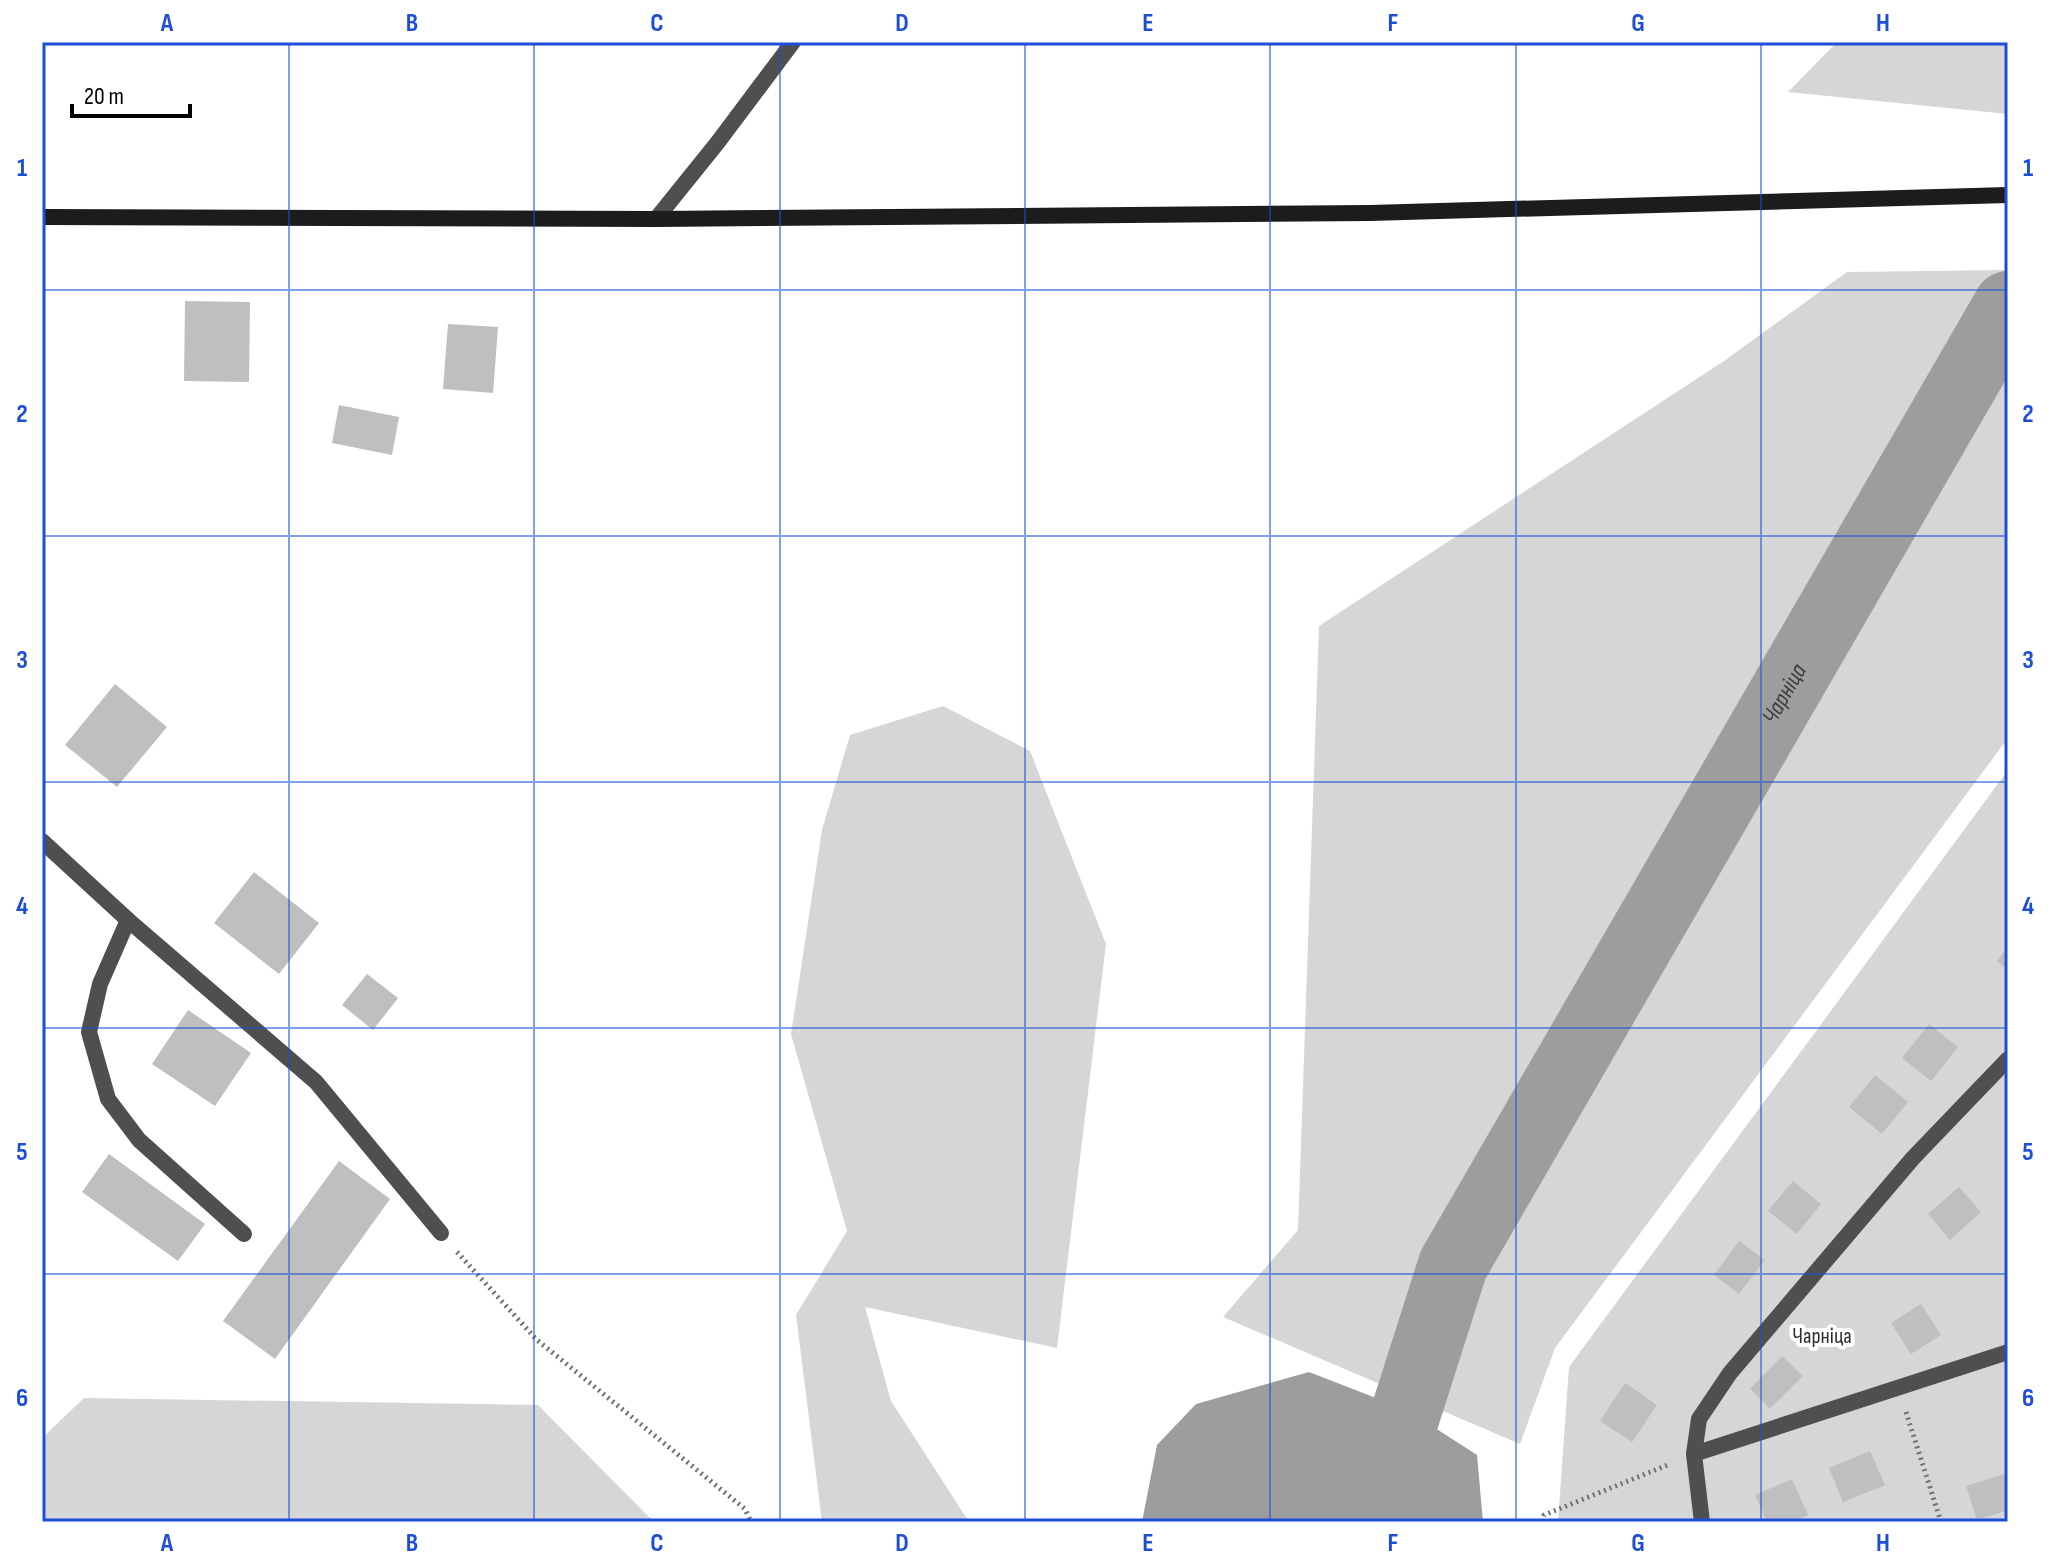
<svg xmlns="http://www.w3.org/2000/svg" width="2050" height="1564" font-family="'Sofia Sans Condensed',sans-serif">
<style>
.green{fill:#d6d6d6}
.water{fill:#9d9d9d}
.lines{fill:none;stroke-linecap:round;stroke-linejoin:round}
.river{stroke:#9d9d9d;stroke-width:70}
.building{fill:#bfbfbf}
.path{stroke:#717171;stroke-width:5;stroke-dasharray:2 4;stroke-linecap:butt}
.lane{stroke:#4f4f4f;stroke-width:16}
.street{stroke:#4f4f4f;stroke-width:16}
.secondary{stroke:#1c1c1c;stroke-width:16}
.grid{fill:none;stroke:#1d4ed8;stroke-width:2;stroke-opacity:0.55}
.labels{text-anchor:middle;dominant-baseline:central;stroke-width:8;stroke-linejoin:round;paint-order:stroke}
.park-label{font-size:22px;fill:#2d2d2d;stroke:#fff}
.water-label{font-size:24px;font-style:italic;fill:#3e3e3e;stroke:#fff}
.neatline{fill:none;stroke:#1d4ed8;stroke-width:3}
.grid-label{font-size:26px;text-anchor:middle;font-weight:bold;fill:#1d4ed8}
</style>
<rect width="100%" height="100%" fill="#fff"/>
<!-- green -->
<g class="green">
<path d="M1837 42H2008V114L1788 92Z"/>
<path d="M2008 270V738L1555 1348 1520 1444 1223 1317 1298 1230 1319 626 1724 361 1847 272Z"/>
<path d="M943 706 1030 751 1106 944 1057 1348 865 1307 891 1401 969 1522H822L796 1315 847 1231 791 1034 822 830 850 735Z"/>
<path d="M2008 770V1522H1558L1569 1367Z"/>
<path d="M84 1398 538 1405 654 1522H42V1438Z"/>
</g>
<!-- water -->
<path class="water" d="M1309 1372 1407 1410 1477 1455 1483 1522H1142L1157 1445 1196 1404Z"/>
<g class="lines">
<!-- river -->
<path class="river" id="s1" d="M1371 1522 1453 1265 2008 306"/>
</g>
<!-- building -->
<g class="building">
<path d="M185 301 250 302 249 382 184 381Z"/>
<path d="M448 324 498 327 493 393 443 389Z"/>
<path d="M339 405 399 417 392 455 332 443Z"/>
<path d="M115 684 167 727 117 787 65 745Z"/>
<path d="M254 872 319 923 279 974 214 923Z"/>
<path d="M2008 946V970L1997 961Z"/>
<path d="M367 974 398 998 373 1030 342 1005Z"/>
<path d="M188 1010 251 1053 215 1106 152 1064Z"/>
<path d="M1929 1024 1958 1047 1931 1081 1902 1058Z"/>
<path d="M1875 1075 1908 1102 1882 1134 1849 1107Z"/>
<path d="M109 1154 205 1224 178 1261 82 1192Z"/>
<path d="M339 1161 390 1199 275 1359 223 1321Z"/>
<path d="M1793 1181 1821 1204 1797 1234 1768 1211Z"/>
<path d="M1959 1187 1981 1212 1950 1240 1928 1214Z"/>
<path d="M1739 1241 1765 1260 1739 1294 1714 1275Z"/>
<path d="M1921 1304 1941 1335 1911 1354 1891 1323Z"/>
<path d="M1782 1356 1803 1376 1770 1409 1750 1389Z"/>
<path d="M1625 1383 1657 1405 1632 1442 1600 1421Z"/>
<path d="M1870 1451 1885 1485 1843 1502 1829 1468Z"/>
<path d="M2008 1473V1510L1977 1520 1966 1486Z"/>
<path d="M1792 1479 1808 1515 1791 1522H1767L1755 1495Z"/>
</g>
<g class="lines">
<!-- path -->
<g class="path">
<path d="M457 1252 537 1340 745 1509 751 1522"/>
<path d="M1906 1412 1941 1522"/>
<path d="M1542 1522 1544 1515 1670 1464"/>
</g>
<!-- lane -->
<g class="lane">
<path d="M42 841 128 920 316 1082 441 1233"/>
<path d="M128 920 100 984 89 1032 108 1099 139 1140 244 1234"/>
<path d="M1702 1522 1694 1454 1699 1419 1730 1373 1913 1158 2008 1059"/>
</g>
<!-- street -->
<g class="street">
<path d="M656 219 718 142 793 42"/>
<path d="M1694 1454 2008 1352"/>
</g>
<!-- secondary -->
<path class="secondary" d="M42 217 656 219 1370 213 2008 195"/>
</g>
<!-- grid -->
<path class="grid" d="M289 42V1522M534 42V1522M780 42V1522M1025 42V1522M1270 42V1522M1516 42V1522M1761 42V1522M42 290H2008M42 536H2008M42 782H2008M42 1028H2008M42 1274H2008"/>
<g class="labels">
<!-- park labels -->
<g class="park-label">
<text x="1822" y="1336">Чарніца</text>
</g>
<!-- water labels -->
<g class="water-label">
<text stroke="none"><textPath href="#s1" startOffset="930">Чарніца</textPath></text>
</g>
</g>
<!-- border -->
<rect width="2050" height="1564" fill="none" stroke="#ffffff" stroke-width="88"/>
<!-- scale -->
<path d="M72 104v12h118v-12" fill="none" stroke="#000000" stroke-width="4"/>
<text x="84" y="104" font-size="24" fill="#000000" stroke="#ffffff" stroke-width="6" paint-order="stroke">20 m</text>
<rect x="44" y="44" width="1962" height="1476" class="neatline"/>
<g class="grid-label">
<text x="167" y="31">A</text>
<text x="412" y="31">B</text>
<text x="657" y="31">C</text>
<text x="902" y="31">D</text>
<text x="1148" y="31">E</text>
<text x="1393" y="31">F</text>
<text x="1638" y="31">G</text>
<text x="1883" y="31">H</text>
<text x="22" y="176">1</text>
<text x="2028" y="176">1</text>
<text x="22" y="422">2</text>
<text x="2028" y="422">2</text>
<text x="22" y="668">3</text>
<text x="2028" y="668">3</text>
<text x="22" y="914">4</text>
<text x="2028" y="914">4</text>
<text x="22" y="1160">5</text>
<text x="2028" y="1160">5</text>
<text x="22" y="1406">6</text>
<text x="2028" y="1406">6</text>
<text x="167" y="1551">A</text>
<text x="412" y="1551">B</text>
<text x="657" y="1551">C</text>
<text x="902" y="1551">D</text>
<text x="1148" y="1551">E</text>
<text x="1393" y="1551">F</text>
<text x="1638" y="1551">G</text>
<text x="1883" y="1551">H</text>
</g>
</svg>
